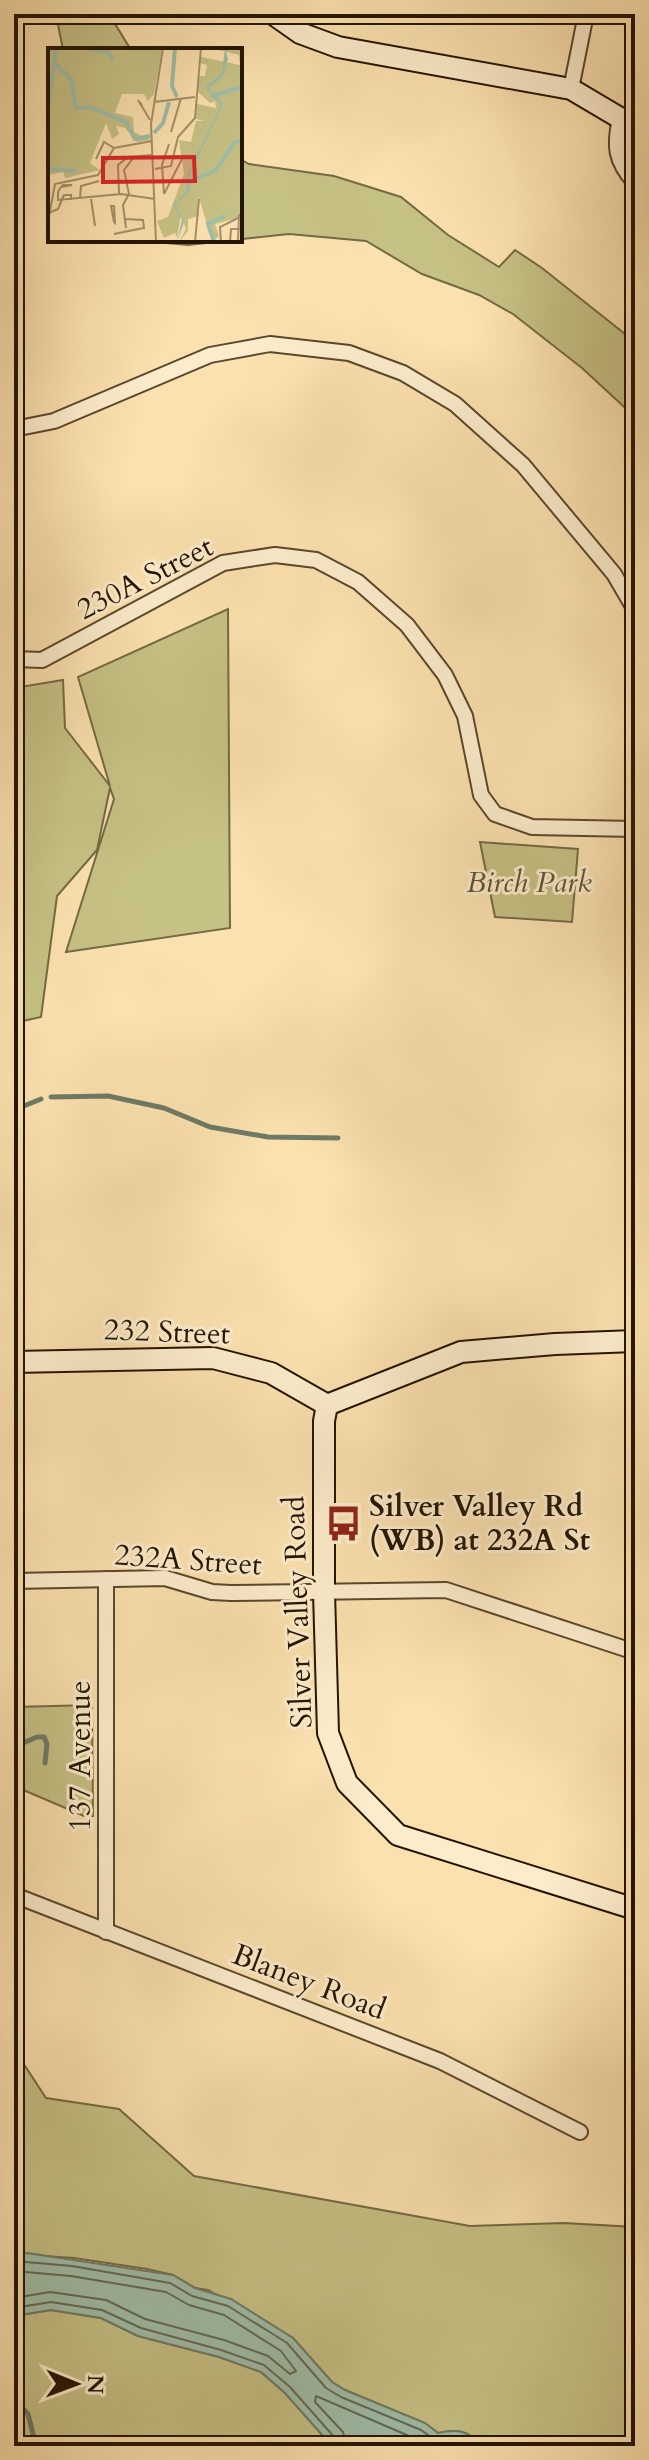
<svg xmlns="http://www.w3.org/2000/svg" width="649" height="2460" font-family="Cardo,serif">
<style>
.green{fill:#c6c185;stroke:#756a42;stroke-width:2}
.water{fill:#9fbeaa;stroke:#6e7a66;stroke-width:2}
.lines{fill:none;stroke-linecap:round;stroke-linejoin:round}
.shore{stroke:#626955;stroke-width:2}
.stream{stroke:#6e7a66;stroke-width:5}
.street-casing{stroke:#5a472c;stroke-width:18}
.secondary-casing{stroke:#241400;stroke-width:24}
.street{stroke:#fceccb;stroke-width:14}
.secondary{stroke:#fceccb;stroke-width:20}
.labels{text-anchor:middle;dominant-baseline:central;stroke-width:6;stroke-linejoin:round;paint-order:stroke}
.street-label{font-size:30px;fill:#241400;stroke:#fceccb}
.park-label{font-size:30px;font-style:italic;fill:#5d512f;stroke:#fceccb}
.poi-label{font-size:30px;font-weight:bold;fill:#241400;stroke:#fceccb;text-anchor:start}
.inset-river{fill:none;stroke:#9fbeaa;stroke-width:4}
.inset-road{fill:none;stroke:#a58f69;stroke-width:2}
.view{fill:#d62828;fill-opacity:0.15;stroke:#d62828;stroke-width:4}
.inset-edge{fill:none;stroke:#241400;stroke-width:4}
</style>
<rect width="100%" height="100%" fill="#fbe1af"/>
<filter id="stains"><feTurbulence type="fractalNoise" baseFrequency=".0025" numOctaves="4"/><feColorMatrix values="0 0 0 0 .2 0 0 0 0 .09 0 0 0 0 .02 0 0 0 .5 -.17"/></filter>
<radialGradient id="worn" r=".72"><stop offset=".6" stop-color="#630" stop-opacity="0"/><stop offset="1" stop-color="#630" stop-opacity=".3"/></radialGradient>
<!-- green -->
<g class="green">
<path d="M56 14H109L131 50H63Z"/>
<path d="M240 159 249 164 334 176 401 197 448 235 499 267 515 250 542 268 635 342V417L582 368 513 314 479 295 422 274 366 241 289 234 188 245 132 240H240Z"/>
<path d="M228 609 230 928 66 952 114 799 110 788 97 850 57 896 41 1017 14 1023V688L63 680 65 728 110 786 78 677Z"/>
<path d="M480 842 578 849 572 922 495 917Z"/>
<path d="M92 1705 93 1816H84L14 1786V1707Z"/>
<path d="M14 2049 46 2098 119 2109 194 2176 470 2226 564 2223 635 2227V2446H481C468 2430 458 2429 438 2433L425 2423 345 2390 332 2382 293 2338 208 2290 195 2288 173 2275 147 2269 74 2258 14 2254Z"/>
<path d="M51 2310 101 2318 138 2336 219 2357 261 2372 285 2393 332 2446H14V2316Z"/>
</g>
<!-- water -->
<path class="water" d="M27 2253 173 2275 195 2288 231 2299 293 2338 332 2382 345 2390 425 2423 438 2433C458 2429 468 2430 481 2446H332L285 2393 261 2372 219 2357 138 2336 101 2318 51 2310 14 2316V2254Z"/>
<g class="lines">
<!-- shore -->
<g class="shore">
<path d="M14 2261 72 2266 170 2283 192 2296 228 2306 287 2343 326 2388 341 2397 421 2430 435 2440 459 2438 471 2446"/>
<path d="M14 2271 71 2276 166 2292 189 2305 224 2315 281 2351 296 2371 290 2374 268 2356 224 2340 145 2319 106 2300 50 2292 14 2298"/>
<path d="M14 2308 51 2302 102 2310 141 2328 221 2350 264 2365 290 2387 335 2438 337 2446"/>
<path d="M347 2446 343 2432 315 2402 316 2396 416 2439 426 2446"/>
</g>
<!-- stream -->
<g class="stream">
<path d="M51 1097 108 1096 164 1108 210 1127 268 1137 338 1138"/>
<path d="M14 1110 41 1099"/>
<path d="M14 1747 37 1737H44L47 1744 45 1763"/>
<path d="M14 2399 28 2414 36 2446"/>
</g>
<defs>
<g id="street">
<path d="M571 89 586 14"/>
<path d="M620 118C614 146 615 161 635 183"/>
<path d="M14 429 54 421 210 355 270 344 349 353 403 373 455 404 523 465 614 574 635 610"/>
<path d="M14 659 42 660 223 563 275 555 316 560 358 582 407 625 445 675 465 716 481 795 495 814 532 827 635 829"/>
<path d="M14 1581 165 1578 212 1592 231 1593 446 1590 635 1652"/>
<path d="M14 1895 440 2061 580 2132"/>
<path d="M106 1932V1579"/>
</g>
<g id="secondary">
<path d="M273 14 300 33 338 47 571 89 620 118 635 124"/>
<path d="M14 1362 213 1358 271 1373 327 1405"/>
<path d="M327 1405 324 1421V1592L328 1733 347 1783 398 1835 635 1909"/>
<path d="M327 1405 461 1352 555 1344 635 1341"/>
</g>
</defs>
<!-- street casing -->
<use href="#street" class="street-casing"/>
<!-- secondary casing -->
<use href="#secondary" class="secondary-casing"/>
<!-- street -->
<use href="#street" class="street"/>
<!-- secondary -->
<use href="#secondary" class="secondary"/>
</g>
<!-- icons -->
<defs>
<symbol id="bus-bare" viewBox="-9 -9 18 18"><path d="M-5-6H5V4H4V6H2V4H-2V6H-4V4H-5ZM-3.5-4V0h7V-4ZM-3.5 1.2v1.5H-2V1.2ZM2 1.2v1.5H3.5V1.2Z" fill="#8f2418" stroke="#fceccb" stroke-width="2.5" paint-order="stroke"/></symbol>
</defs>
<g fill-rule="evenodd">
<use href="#bus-bare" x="318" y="1498" width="51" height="51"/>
</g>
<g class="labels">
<!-- street labels -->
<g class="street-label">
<text transform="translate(145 578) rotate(-27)">230A Street</text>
<text transform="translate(167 1332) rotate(2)">232 Street</text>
<text transform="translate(188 1560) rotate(4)">232A Street</text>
<text transform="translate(298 1612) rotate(-92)">Silver Valley Road</text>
<text transform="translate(80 1756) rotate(-90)">137 Avenue</text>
<text transform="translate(309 1982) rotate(21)">Blaney Road</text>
</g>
<!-- park labels -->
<g class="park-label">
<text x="529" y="882">Birch Park</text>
</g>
<!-- poi labels -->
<g class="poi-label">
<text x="369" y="1506">Silver Valley Rd<tspan x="369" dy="34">(WB) at 232A St</tspan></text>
</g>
</g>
<!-- overview -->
<g transform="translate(48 48)">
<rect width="194" height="194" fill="#fbe1af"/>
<path d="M0 0H114L106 46 100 53 96 46H74L67 65 85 69 86 84 103 92 89 94 77 80 68 78 71 86 64 91 58 75 42 115 52 122 17 130 15 124 0 127ZM163 0H194V169L167 176 171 188 164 194 151 149V168L140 171V183L131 194 138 181 133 167 129 190 127 185 116 190 109 173 120 169 136 126 131 92 143 94 148 73H156L148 71 149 56 168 60 167 53 162 55 149 43 150 28H157L159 17 152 15 153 9 192 17 191 7Z" fill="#c6c185"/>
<path d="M177 0 180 11 177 24 169 34 160 39 173 53 174 59 143 123 141 144 127 156 136 174 129 194 134 172 125 156 138 144 140 124 173 58 157 39 174 25Z" fill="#9fbeaa"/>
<path class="inset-river" d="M38 0 59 4 66 12M127 0 124 38 129 49M6 15 23 31 28 60 42 59 78 74 87 91 102 88M163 48 194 39M0 63 8 0M106 85 115 75 121 54M0 121 28 123M141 134 168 122 186 95 194 92M166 194 160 176 177 168"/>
<path class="inset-road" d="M106 54 147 49M94 57 90 52 102 72M123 84 133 50M48 111 56 94 66 100M107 121 123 118 130 89 147 70 153 0M13 139 24 137H15L14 138 11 142 10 145V152L73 146 107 151M71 146 70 117 80 109 105 107M116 146 114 117 121 96M116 146 134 111M32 150 33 138 51 133M43 151 47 178M63 158H66L67 175 66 174ZM1 165 10 161 16 147H23V152M1 168 7 136 50 127 66 100 104 93M77 171 95 172 96 180 66 186 90 181M78 180 75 157 81 146 76 122 86 109M108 194 103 76 115 0M147 194 151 151M173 194 172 179 190 170M182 194 183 181H194M190 194 191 166"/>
<path class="view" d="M146 109 147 133 55 134V110Z"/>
<rect width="194" height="194" class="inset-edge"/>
</g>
<!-- margin -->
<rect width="649" height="2460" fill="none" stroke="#fbe1af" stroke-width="48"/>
<rect x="16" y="16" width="617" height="2428" fill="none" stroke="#241400" stroke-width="4"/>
<rect x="24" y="24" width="601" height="2412" fill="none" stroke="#241400" stroke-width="2"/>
<!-- north arrow -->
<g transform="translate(76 2384) rotate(91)" stroke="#fceccb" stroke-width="6" paint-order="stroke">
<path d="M0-6L14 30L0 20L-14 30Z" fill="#241400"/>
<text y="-12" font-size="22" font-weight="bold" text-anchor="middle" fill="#241400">N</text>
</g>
<rect width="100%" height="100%" filter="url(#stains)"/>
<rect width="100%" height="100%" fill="url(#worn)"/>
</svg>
